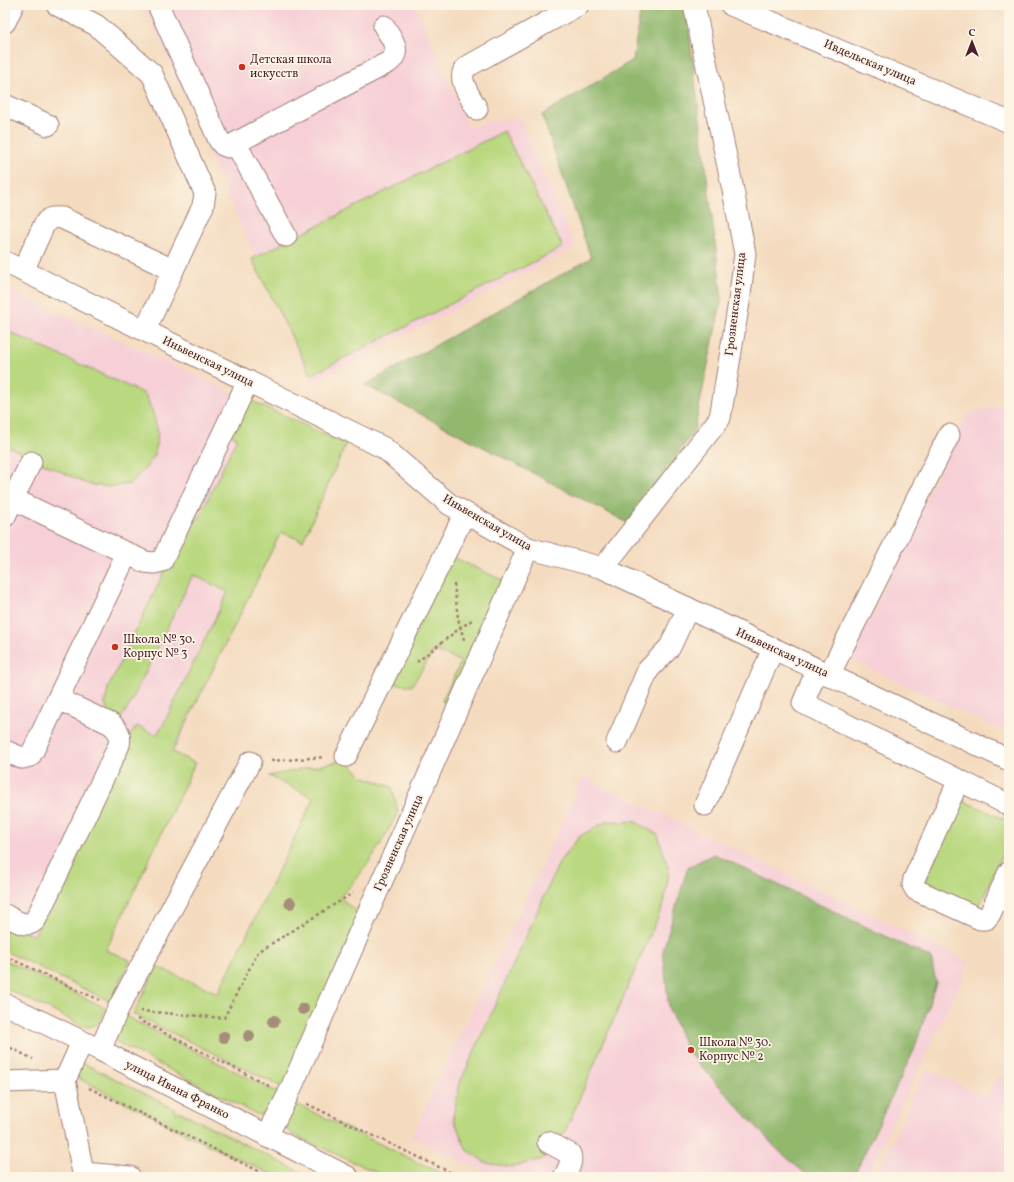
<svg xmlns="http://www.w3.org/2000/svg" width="1014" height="1182" font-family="Vollkorn,serif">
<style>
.built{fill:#f6cfd7}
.green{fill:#b9d87f;stroke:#827c55}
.forest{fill:#92b86e;stroke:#6e6c4c}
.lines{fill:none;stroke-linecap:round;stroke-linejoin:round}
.minor-casing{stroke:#9f7d75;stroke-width:23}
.path{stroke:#9f7d75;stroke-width:2.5;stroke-dasharray:3 3;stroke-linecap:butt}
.minor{stroke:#fff;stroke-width:21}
.tree{fill:#a68d79}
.poi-dot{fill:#c8321e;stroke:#fcf5e5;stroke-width:1.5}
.labels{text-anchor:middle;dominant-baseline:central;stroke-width:3.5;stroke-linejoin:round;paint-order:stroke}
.poi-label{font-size:12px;fill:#4a1f2b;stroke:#fcf5e5;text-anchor:start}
.street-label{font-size:12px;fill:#4a1f2b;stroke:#fcf5e5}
</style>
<rect width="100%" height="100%" fill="#fcf5e5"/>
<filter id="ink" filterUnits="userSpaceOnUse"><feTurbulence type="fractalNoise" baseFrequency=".025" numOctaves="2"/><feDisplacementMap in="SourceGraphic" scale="8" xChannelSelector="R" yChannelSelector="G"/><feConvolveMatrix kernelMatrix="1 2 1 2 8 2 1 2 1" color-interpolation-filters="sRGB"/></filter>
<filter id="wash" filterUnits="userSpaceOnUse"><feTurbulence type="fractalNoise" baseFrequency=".012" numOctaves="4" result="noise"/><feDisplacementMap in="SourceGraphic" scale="16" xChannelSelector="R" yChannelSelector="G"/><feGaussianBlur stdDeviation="0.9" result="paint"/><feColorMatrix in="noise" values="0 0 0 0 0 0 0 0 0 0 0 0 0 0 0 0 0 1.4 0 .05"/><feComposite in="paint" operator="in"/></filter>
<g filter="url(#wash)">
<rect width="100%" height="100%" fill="#f4dbbf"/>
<!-- built -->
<g class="built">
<path d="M144 5H415L469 127 519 116 576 247 311 383Z"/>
<path d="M5 288 346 444 281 532 174 752 195 763 87 990 5 951Z"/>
<path d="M1009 402V734L852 660 849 662 966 415Z"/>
<path d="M584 777 970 962 867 1177H495L411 1137Z"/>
<path d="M926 1069 986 1097 997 1076 1009 1081V1177H876Z"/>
</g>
<!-- green -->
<g class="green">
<path d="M504 131 563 247 311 375 252 259Z"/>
<path d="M5 330 145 394 153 413 158 432 155 455 145 469 129 484 109 487 87 484 5 445Z"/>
<path d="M245 398 346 444 303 541 281 532 172 752 195 763 106 950 130 960 111 1002 5 951V922L34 936 128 738 137 726 156 735 163 725 228 592 193 575 128 708 120 719 110 715 105 704 108 688 173 554 190 516 198 519 237 438 227 433Z"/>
<path d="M451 556 508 583 452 705 442 701 461 662 434 650 412 686 392 683Z"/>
<path d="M346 760 362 776 392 787 398 812C382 843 365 872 340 897L360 915 286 1089 133 1014 157 967 218 993 314 798 269 776Z"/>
<path d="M961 800 1009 821V838L978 909 923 884Z"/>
<path d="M607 821 636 822 658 835 669 871 664 903 565 1132 543 1159 512 1167 486 1163 466 1149 453 1117 460 1083 560 861 580 836Z"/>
<path d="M5 960 106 1008C101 1020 100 1027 86 1027L5 988Z"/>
<path d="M123 1015 283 1095 269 1114 262 1115H258L118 1043 115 1040Z"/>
<path d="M83 1063 175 1109 174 1112 177 1113 179 1111 310 1177H277L198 1140 70 1074Z"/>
<path d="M292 1102 449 1177H386L292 1134C279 1124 288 1115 292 1102Z"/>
</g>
<!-- forest -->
<g class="forest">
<path d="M686 7 722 298 694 431 628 523 365 385 591 258 542 115 633 60 640 13Z"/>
<path d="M714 854 931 958 936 983 914 1050 853 1177H809L776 1148 688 1052 669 1009 663 950 688 867Z"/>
</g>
</g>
<g filter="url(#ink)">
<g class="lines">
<defs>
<g id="minor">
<path d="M57 5 96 25 152 74 205 193 203 206 145 330"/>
<path d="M158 5 219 140 223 145 228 147 389 62C403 51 391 38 384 26"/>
<path d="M731 5 1009 122"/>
<path d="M5 22 13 5"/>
<path d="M5 105 48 125"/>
<path d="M477 109C472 99 458 82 464 70 466 68 469 65 472 64L578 5"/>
<path d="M236 144 286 236"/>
<path d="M5 262 384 448 449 504 528 548 603 568 1009 760"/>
<path d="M23 271 44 225C49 217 53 217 62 218L173 270"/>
<path d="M31 462 13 499 145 562 154 563 162 561 248 381"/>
<path d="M5 516 13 499"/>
<path d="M603 568 720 418 739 302 745 254 733 190 694 5"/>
<path d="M817 670 803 703 1009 805"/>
<path d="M829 675 949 435"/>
<path d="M617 742 648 670 670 647 688 608"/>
<path d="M5 751 22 758 30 756 34 749 127 553"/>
<path d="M346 756 465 513"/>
<path d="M959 780 914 879 913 885 916 890 980 919H986L990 914 1009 872"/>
<path d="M705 805 773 649"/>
<path d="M5 915C15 920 28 930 36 919L119 745C121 735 119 731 111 724L58 699"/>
<path d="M5 1004 100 1050 348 1177"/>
<path d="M100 1050 118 1009 250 762"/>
<path d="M65 1080 82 1042"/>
<path d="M5 1082 65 1080 83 1173 130 1177"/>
<path d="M267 1136 288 1095 528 548"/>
<path d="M548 1142 570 1154C573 1162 568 1169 564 1177"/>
</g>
</defs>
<!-- minor casing -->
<use href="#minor" class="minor-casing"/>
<!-- path -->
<g class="path">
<path d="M454 584 458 618 464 640"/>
<path d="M417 662 460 628 472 620"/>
<path d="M271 761 325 757"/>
<path d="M5 956 99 1000"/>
<path d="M140 1011 224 1018 258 952 353 893"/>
<path d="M137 1019 270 1086"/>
<path d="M5 1045 33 1059"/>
<path d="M89 1088 271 1177"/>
<path d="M307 1104 460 1177"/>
</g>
<!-- minor -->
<use href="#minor" class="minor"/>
</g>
<!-- trees -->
<g class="tree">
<circle cx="290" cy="903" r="6"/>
<circle cx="303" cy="1009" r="6"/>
<circle cx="274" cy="1021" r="6"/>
<circle cx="249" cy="1036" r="6"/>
<circle cx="224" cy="1037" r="6"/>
</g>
</g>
<!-- markers -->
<g class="poi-dot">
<circle cx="242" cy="67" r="4"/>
<circle cx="115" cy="647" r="4"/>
<circle cx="691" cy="1050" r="4"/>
</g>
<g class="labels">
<!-- poi labels -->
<g class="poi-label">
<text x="250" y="60">Детская школа<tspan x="250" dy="14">искусств</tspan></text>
<text x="123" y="640">Школа № 30.<tspan x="123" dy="14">Корпус № 3</tspan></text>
<text x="699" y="1043">Школа № 30.<tspan x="699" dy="14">Корпус № 2</tspan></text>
</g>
<!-- street labels -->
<g class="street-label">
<text transform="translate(870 63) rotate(23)">Ивдельская улица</text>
<text transform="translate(736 304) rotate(-83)">Грозненская улица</text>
<text transform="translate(208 362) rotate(26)">Иньвенская улица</text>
<text transform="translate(487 523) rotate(30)">Иньвенская улица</text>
<text transform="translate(782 653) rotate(25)">Иньвенская улица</text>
<text transform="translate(399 843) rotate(-66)">Грозненская улица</text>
<text transform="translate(177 1090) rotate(27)">улица Ивана Франко</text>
</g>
</g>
<!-- margin -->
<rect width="1014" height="1182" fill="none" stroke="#fcf5e5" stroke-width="20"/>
<!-- north arrow -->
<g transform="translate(972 42)" stroke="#fcf5e5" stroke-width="3" paint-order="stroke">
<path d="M0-3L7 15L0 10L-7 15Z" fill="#4a1f2b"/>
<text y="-6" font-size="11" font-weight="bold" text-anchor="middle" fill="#4a1f2b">С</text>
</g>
</svg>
